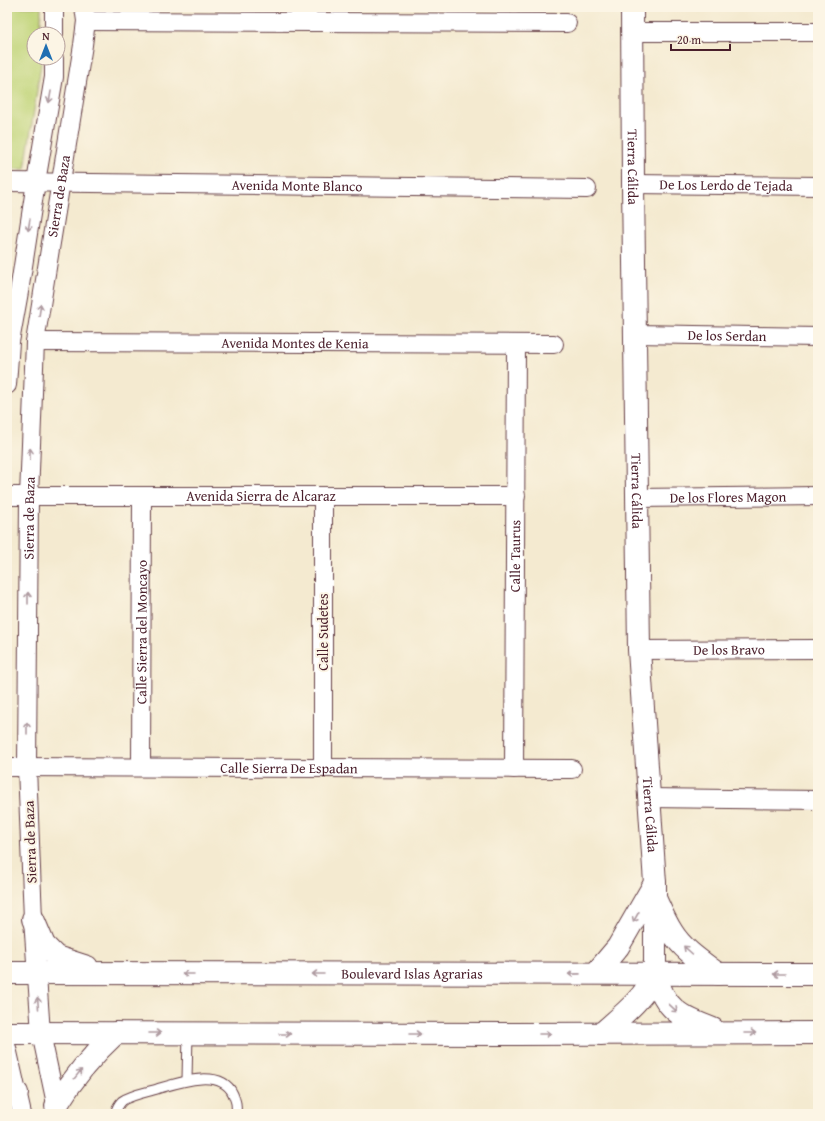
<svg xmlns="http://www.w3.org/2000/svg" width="825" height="1121" font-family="'Gentium Book Plus',serif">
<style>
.green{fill:#bfd477;stroke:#847a51}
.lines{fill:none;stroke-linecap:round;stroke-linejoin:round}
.service-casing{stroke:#643d44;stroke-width:11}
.minor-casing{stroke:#643d44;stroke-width:20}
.tertiary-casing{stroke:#643d44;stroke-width:24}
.primary-casing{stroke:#643d44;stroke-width:24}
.service{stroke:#fff;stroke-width:9}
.minor{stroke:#fff;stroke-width:18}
.tertiary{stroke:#fff;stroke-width:22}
.primary{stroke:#fff;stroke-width:22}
.oneway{stroke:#ae9aa0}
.labels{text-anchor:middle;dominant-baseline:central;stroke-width:4;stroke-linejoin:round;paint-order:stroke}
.street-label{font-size:14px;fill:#4a1f2b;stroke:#fcf5e5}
</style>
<rect width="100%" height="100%" fill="#fcf5e5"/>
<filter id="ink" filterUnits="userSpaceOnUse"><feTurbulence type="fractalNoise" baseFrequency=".025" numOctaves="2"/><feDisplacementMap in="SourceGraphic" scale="8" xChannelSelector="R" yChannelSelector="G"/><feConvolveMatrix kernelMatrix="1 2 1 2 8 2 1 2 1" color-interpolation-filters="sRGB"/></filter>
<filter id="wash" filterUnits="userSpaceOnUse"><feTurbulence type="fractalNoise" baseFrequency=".012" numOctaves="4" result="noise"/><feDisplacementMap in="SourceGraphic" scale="16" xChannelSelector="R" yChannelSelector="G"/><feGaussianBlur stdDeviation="0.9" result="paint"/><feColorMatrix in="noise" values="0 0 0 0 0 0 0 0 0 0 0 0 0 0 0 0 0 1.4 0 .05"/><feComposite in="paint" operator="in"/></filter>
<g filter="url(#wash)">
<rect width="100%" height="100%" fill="#f4ead0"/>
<!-- green -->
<path class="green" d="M7 7H41V34H34V58H41V65L25 169H7Z"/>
</g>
<g filter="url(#ink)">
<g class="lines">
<defs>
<g id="service">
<path d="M187 1080 188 1033"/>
<path d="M115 1114C116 1110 119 1104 122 1101 130 1095 147 1092 157 1089 177 1083 221 1067 233 1094 236 1102 237 1104 236 1114"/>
</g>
<g id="minor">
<path d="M54 7V34"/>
<path d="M86 21 567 23"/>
<path d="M633 32H818"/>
<path id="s1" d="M7 182 587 189"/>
<path id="s2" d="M633 184 818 186"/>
<path id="s3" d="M635 334 818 337"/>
<path id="s4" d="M35 342 554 344"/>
<path d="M7 385 10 342 19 292 36 182 54 77V58"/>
<path id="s5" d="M7 496H516"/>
<path id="s6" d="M637 498 818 496"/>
<path id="s7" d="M639 650 818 649"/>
<path id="s8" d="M7 767 572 769"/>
<path id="s9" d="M141 767 142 496"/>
<path d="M323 768V496"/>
<path id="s10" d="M514 769 516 344"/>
<path d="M649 798 818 800"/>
<path d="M7 1048 22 1114"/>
<path id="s11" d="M58 1113 41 1033 33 919 27 767 29 496 35 342 83 45 86 21 84 7"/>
</g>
<g id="tertiary">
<path id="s12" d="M632 7 633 184 639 650 655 883V974"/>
</g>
<g id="primary">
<path d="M655 898C660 909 665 921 672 932 683 950 702 962 718 974"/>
<path d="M33 919 44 945 56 957 87 967"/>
<path id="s13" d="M7 973 818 974"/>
<path d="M596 973 618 947 655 883"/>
<path d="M655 974C665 1010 680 1017 713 1029"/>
<path d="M7 1033 511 1034 818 1033"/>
<path d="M601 1034C621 1016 644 999 655 974"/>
<path d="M7 1083 17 1093"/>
<path d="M56 1106C73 1078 92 1055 116 1033"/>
</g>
</defs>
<!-- service casing -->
<use href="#service" class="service-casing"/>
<!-- minor casing -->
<use href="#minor" class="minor-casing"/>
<!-- tertiary casing -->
<use href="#tertiary" class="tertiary-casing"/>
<!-- primary casing -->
<use href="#primary" class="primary-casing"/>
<!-- service -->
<use href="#service" class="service"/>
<!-- minor -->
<use href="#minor" class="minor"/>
<!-- tertiary -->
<use href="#tertiary" class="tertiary"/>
<!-- primary -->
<use href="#primary" class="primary"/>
</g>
<!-- one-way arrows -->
<defs><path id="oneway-shaft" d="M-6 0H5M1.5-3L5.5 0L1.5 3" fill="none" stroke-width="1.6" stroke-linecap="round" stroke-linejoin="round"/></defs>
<g class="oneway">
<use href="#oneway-shaft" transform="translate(50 97) rotate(100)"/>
<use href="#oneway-shaft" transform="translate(29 225) rotate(99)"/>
<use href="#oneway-shaft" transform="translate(40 310) rotate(-81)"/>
<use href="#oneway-shaft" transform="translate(30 454) rotate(-88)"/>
<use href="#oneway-shaft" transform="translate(28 598) rotate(-90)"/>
<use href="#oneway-shaft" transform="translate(27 728) rotate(-90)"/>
<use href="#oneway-shaft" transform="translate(636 917) rotate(119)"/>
<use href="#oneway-shaft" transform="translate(688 950) rotate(-138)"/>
<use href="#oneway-shaft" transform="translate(188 974) rotate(-180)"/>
<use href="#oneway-shaft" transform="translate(318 974) rotate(-180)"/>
<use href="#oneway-shaft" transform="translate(574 974) rotate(179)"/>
<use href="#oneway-shaft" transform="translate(779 974) rotate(180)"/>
<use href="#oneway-shaft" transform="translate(38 1003) rotate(-95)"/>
<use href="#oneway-shaft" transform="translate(673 1008) rotate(43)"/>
<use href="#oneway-shaft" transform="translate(155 1033)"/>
<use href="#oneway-shaft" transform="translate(750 1033)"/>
<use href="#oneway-shaft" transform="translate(285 1034)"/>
<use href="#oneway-shaft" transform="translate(415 1034)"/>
<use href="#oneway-shaft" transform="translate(545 1034)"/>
<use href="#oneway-shaft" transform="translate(78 1074) rotate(-51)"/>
</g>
</g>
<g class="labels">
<!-- street labels -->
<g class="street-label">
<text stroke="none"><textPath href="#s12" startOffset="160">Tierra Cálida</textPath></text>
<text stroke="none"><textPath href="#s1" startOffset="290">Avenida Monte Blanco</textPath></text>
<text stroke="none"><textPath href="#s2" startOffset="93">De Los Lerdo de Tejada</textPath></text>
<text stroke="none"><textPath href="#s11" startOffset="921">Sierra de Baza</textPath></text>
<text stroke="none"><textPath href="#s3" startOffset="92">De los Serdan</textPath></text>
<text stroke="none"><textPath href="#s4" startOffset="260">Avenida Montes de Kenia</textPath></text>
<text stroke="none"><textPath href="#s12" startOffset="484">Tierra Cálida</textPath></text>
<text stroke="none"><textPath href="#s5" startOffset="254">Avenida Sierra de Alcaraz</textPath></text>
<text stroke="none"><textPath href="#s6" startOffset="91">De los Flores Magon</textPath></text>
<text stroke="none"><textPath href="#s11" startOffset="597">Sierra de Baza</textPath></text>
<text stroke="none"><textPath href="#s10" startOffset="213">Calle Taurus</textPath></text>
<text stroke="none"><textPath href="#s9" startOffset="135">Calle Sierra del Moncayo</textPath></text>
<text transform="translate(323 632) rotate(-90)">Calle Sudetes</text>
<text stroke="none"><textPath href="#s7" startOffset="90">De los Bravo</textPath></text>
<text stroke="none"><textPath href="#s8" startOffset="282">Calle Sierra De Espadan</textPath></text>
<text stroke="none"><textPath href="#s12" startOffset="808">Tierra Cálida</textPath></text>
<text transform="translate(30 842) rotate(-92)">Sierra de Baza</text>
<text stroke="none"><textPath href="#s13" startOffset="405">Boulevard Islas Agrarias</textPath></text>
</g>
</g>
<!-- margin -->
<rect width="825" height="1121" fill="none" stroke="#fcf5e5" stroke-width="24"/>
<!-- north arrow -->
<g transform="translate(46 46)"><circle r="19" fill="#fcf5e5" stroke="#b59f9b"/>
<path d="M0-3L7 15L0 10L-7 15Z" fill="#1f6fb2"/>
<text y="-6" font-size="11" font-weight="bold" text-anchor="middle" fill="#4a1f2b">N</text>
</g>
<!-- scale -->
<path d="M671 44v6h59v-6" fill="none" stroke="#4a1f2b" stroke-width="2"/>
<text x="677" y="44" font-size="12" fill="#4a1f2b" stroke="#fcf5e5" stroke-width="3" paint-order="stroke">20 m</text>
</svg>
